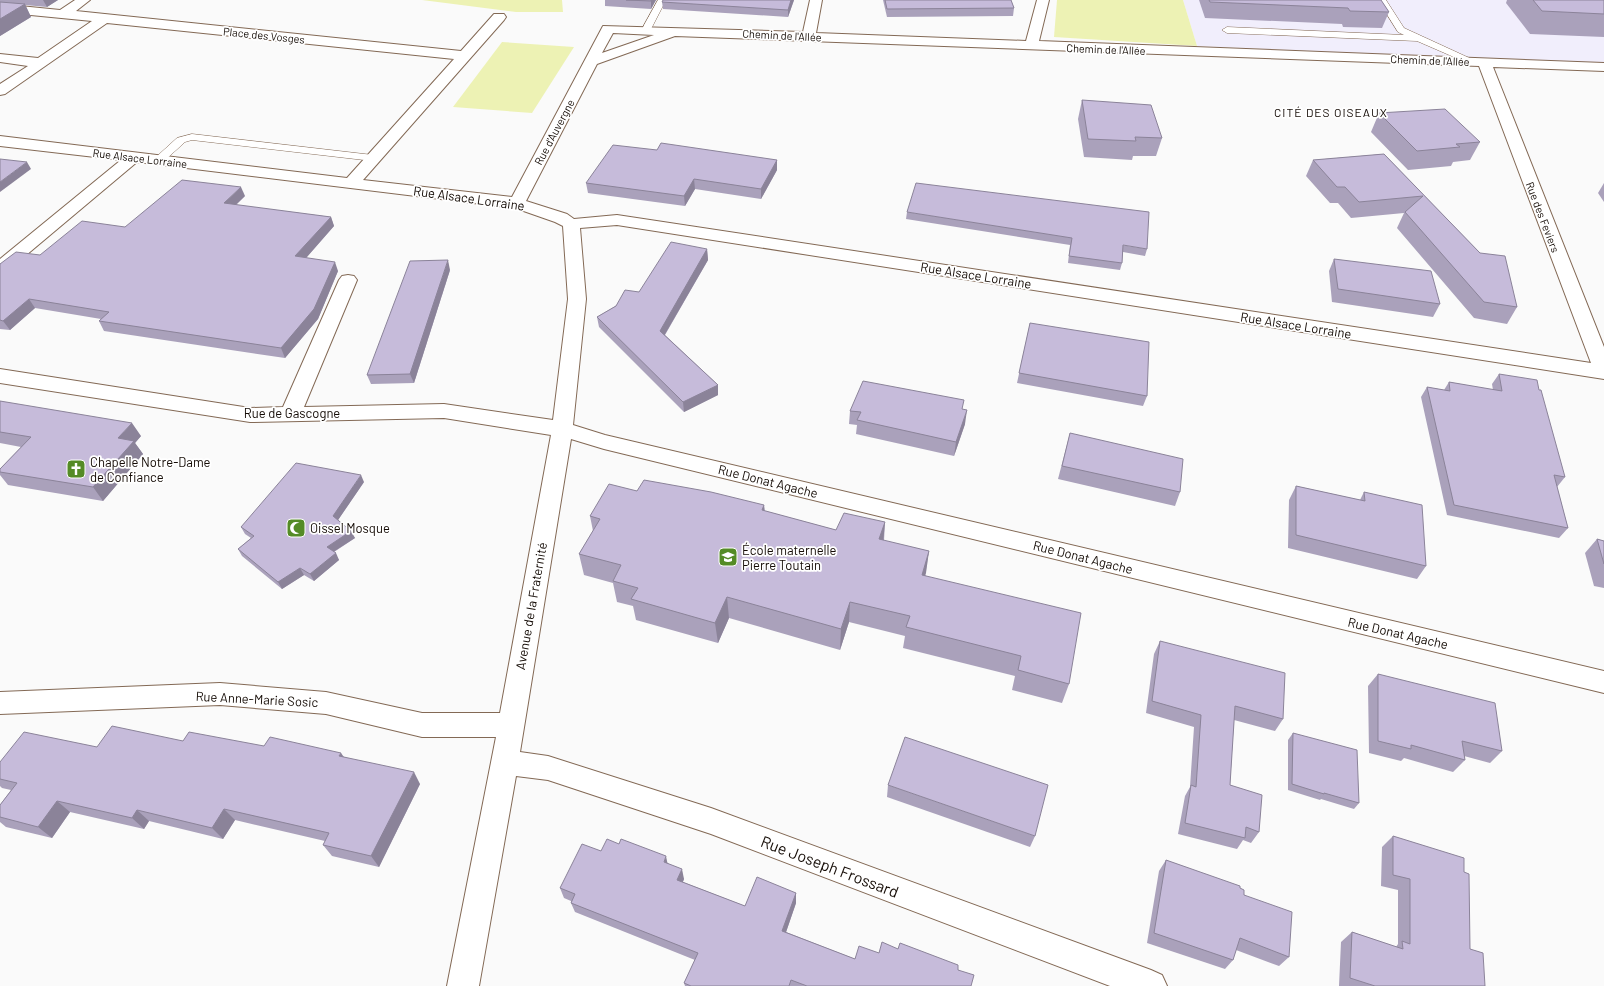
<svg xmlns="http://www.w3.org/2000/svg" width="1604" height="986" font-family="Barlow,sans-serif">
<style>
.industrial{fill:#f1eefc}
.green{fill:#edf2b4}
.lines{fill:none;stroke-linecap:round;stroke-linejoin:round}
.lane-casing{stroke:#836955;stroke-width:1}
.street-casing{stroke:#836955;stroke-width:2}
.lane{fill:#fff;fill-rule:evenodd}
.street{fill:#fff;fill-rule:evenodd}
.wall{fill:#aaa1bb}
.shaded-wall{fill:#8b8399}
.building{fill:#c6bbda;stroke:#8b8399}
.labels{text-anchor:middle;dominant-baseline:central;stroke-width:3.5;stroke-linejoin:round;paint-order:stroke}
.far-street-label{font-size:11px;fill:#140b05;stroke:#fff}
.far-neighbourhood-label{font-size:12px;letter-spacing:1px;fill:#140b05;stroke:#fff}
.street-label{font-size:13px;fill:#140b05;stroke:#fff}
.poi-label{font-size:13px;fill:#140b05;stroke:#fff;text-anchor:start}
.near-street-label{font-size:16px;fill:#140b05;stroke:#fff}
</style>
<rect width="100%" height="100%" fill="#fafafa"/>
<!-- industrial -->
<path class="industrial" d="M1183 0H1604V64L1197 46Z"/>
<!-- green -->
<g class="green">
<path d="M422 0H562L563 12H516Z"/>
<path d="M1057 0H1183L1197 46 1054 37Z"/>
<path d="M502 42 574 47 532 113 453 107Z"/>
</g>
<g class="lines">
<defs>
<g id="lane">
<path d="M658 0H666L650 31H644L642 29Z"/>
<path d="M1378 0H1386L1404 28 1478 62 1476 64H1470L1417 41 1227 33 1222 30 1227 27 1404 35 1398 32Z"/>
<path d="M192 134 373 155 378 158 373 161 192 140 185 142 163 162H155L154 160 155 158 177 138Z"/>
</g>
<path id="street" d="M75 0H90L76 11 461 51 494 14H504L506 17 504 20 363 180 512 197 603 26 803 32 810 0H822L816 33 1026 41 1037 0H1049L1039 41 1604 63V71L1493 67 1604 347V379L617 225 580 228 586 299 573 425 605 435 1604 671V693L604 449 571 439 520 752 548 756 711 808 1151 970 1162 975 1167 986H1110L711 834 548 780 516 776 479 986H447L496 737H422L326 714 220 705 0 714V692L220 683 326 692 422 713H500L551 435 444 418 250 422 0 383V369L250 408 283 407 339 280 342 276 348 275 354 276 357 280 304 407 444 404 553 420 568 299 563 226 555 222 515 208 137 162 6 272 0 273V259L121 160 0 146V136L347 178 454 59 107 23 5 94 0 95V84L28 66 0 62V54L38 58 92 21 0 12V4L60 10ZM613 33 654 35 602 53ZM675 36 1479 66 1591 363 617 215 574 219 567 214 526 201 597 64Z"/>
</defs>
<!-- lane casing -->
<use href="#lane" class="lane-casing"/>
<!-- street casing -->
<use href="#street" class="street-casing"/>
<!-- lane -->
<use href="#lane" class="lane"/>
<!-- street -->
<use href="#street" class="street"/>
</g>
<!-- wall -->
<g class="wall">
<path d="M0 0H58L47 7 25 5 31 17 0 36Z"/>
<path d="M605 0H656L651 9 605 6Z"/>
<path d="M794 0 788 17 663 9 662 2Z"/>
<path d="M883 0H1011L1014 8 1013 16 887 17Z"/>
<path d="M1199 0H1381L1389 12 1382 28 1343 27 1342 24 1205 18Z"/>
<path d="M1507 0H1604V37L1530 34 1506 3Z"/>
<path d="M1082 100 1162 138 1156 156H1133L1132 160 1084 157 1078 119Z"/>
<path d="M1379 113 1480 142 1470 160 1453 162 1451 166 1408 170 1371 132Z"/>
<path d="M657 150 777 160V170L761 199 695 189 685 206 588 193 586 183Z"/>
<path d="M1384 154 1480 253 1517 307 1507 324 1474 318 1397 228 1404 213 1351 218 1338 203H1330L1306 176 1313 160Z"/>
<path d="M1604 183V202L1598 193Z"/>
<path d="M245 196 236 205 331 217 334 226 306 258 338 271 318 319 285 358 104 331 99 321 101 319 35 308 10 330 0 329V264L40 255 125 227Z"/>
<path d="M907 212 1147 249 1145 256 1123 252 1122 263 1120 270 1068 263 1070 245 906 219Z"/>
<path d="M707 249 708 260 665 335 718 385V395L684 412 599 327 597 317 639 292Z"/>
<path d="M1334 259 1440 304 1433 317 1332 302 1329 271Z"/>
<path d="M450 270 414 383 371 384 367 375Z"/>
<path d="M1030 323 1147 396 1143 406 1017 383Z"/>
<path d="M1499 374 1565 477 1557 487 1568 528 1559 538 1447 515 1421 397 1427 387 1444 390 1449 382 1493 390 1492 384Z"/>
<path d="M0 401 141 436 135 443 143 454 103 501 8 485 0 475V469L21 447 0 443Z"/>
<path d="M963 409 965 424 954 456 856 434 857 425 849 424 850 411Z"/>
<path d="M1070 433 1180 492 1175 506 1058 479Z"/>
<path d="M364 482 338 520 355 538 334 552 339 560 314 581 304 575 282 589 242 556 238 549 251 538 245 534 241 527Z"/>
<path d="M1296 486 1360 500 1364 492 1426 566 1417 579 1288 548 1289 500Z"/>
<path d="M637 491 764 505 765 511 836 530 885 522 884 541 929 551 925 575 1069 684 1062 703 1012 690 1015 676 903 648 905 636 849 622 840 650 729 618 718 643 636 620 633 606 617 602 613 583 584 575 579 554 593 531 590 516Z"/>
<path d="M1597 539 1604 541V588L1594 586 1585 553Z"/>
<path d="M1160 641 1283 719 1275 731 1234 720 1230 785 1259 832 1251 843 1243 840 1237 849 1178 834 1185 796 1190 787 1194 727 1146 713 1154 654Z"/>
<path d="M1378 674 1502 751 1490 763 1464 756 1465 760 1453 772 1404 758 1401 761 1369 753 1368 686Z"/>
<path d="M1293 733 1359 803 1354 809 1321 799 1320 800 1288 790V740Z"/>
<path d="M183 741 264 746 344 757 420 784 379 867 332 856 323 845 325 841 235 820 223 839 149 821 144 829 70 812 52 838 6 827 0 822V805L11 790 2 788 0 786V762L97 747Z"/>
<path d="M888 785 1035 836 1030 847 887 797Z"/>
<path d="M1393 836 1464 872 1470 949 1485 986H1339L1341 942 1352 932 1396 947 1398 944V890L1381 886 1382 847Z"/>
<path d="M619 844 668 863 684 879 683 882 745 906 796 893V903L786 932 855 959 898 949 958 970 971 986H685L684 983 695 960 575 912 571 903V901L564 898 560 888 601 851Z"/>
<path d="M1166 860 1240 888 1244 895 1289 957 1279 966 1236 950 1233 960 1225 969 1147 943 1159 871Z"/>
</g>
<!-- shaded-wall -->
<g class="shaded-wall">
<path d="M43 0H58L47 7Z"/>
<path d="M651 0H656L651 9Z"/>
<path d="M791 0H794L788 17V10Z"/>
<path d="M25 4 31 17 0 36V19Z"/>
<path d="M777 160V170L761 199V189Z"/>
<path d="M27 162 31 169 0 192V182Z"/>
<path d="M694 179 695 189 685 206 684 196Z"/>
<path d="M241 187 245 196 228 212 224 203Z"/>
<path d="M331 217 334 226 299 266 295 256Z"/>
<path d="M707 249 708 260 661 341 660 331Z"/>
<path d="M448 260 450 270 414 383 410 374Z"/>
<path d="M335 262 338 271 318 319 285 358 281 348Z"/>
<path d="M29 299 35 308 10 330 3 321Z"/>
<path d="M718 385V395L684 412 683 402Z"/>
<path d="M967 410 965 424 954 456 956 442Z"/>
<path d="M132 423 141 436 135 443 143 454 103 501 93 487 118 438Z"/>
<path d="M361 475 364 482 336 523 333 516Z"/>
<path d="M764 505 765 526 762 510Z"/>
<path d="M885 522 883 544 879 539Z"/>
<path d="M351 531 355 538 330 554 327 547Z"/>
<path d="M929 551 926 573 919 596 922 575Z"/>
<path d="M336 553 339 560 314 581 310 574Z"/>
<path d="M300 568 304 575 282 589 278 582Z"/>
<path d="M727 597 729 618 718 643 715 623Z"/>
<path d="M850 602 849 622 840 650 841 629Z"/>
<path d="M341 753 349 764 339 756Z"/>
<path d="M414 772 420 784 379 867 371 856Z"/>
<path d="M57 801 70 812 52 838 38 827Z"/>
<path d="M224 809 235 820 223 839 212 828Z"/>
<path d="M137 810 149 821 144 829 132 818Z"/>
<path d="M666 856 668 866 664 862Z"/>
<path d="M682 869 684 879 679 890 677 880Z"/>
<path d="M796 893V903L783 941 782 931Z"/>
</g>
<!-- building -->
<g class="building">
<path d="M626 0H651V1Z"/>
<path d="M663 0H791L788 10 662 2Z"/>
<path d="M885 0H1011L1014 8 887 9Z"/>
<path d="M1209 0H1381L1389 12 1350 11 1348 8 1210 2Z"/>
<path d="M1533 0H1604V14L1542 11Z"/>
<path d="M0 2 25 4 0 19Z"/>
<path d="M1082 100 1151 105 1162 138 1135 137 1136 141 1088 139Z"/>
<path d="M1445 109 1480 142 1456 144 1460 147 1417 151 1379 113Z"/>
<path d="M661 143 777 160 761 189 694 179 684 196 586 183 613 145 657 150Z"/>
<path d="M1384 154 1480 253 1505 256 1517 307 1484 302 1405 212 1423 196 1359 202 1345 187H1337L1313 160Z"/>
<path d="M0 159 27 162 0 182Z"/>
<path d="M182 180 241 187 224 203 331 217 295 256 335 262 314 309 281 348 99 321 109 312 29 299 3 321 0 320V264L16 252 40 255 82 221 125 227Z"/>
<path d="M916 183 1149 212 1147 249 1123 245 1122 263 1069 256 1072 238 907 212Z"/>
<path d="M671 242 707 249 660 331 718 385 683 402 597 317 616 306 625 290 639 292Z"/>
<path d="M1334 259 1431 271 1440 304 1338 289Z"/>
<path d="M448 260 410 374 367 375 410 261Z"/>
<path d="M1030 323 1149 342 1147 396 1019 373Z"/>
<path d="M1499 374 1537 380 1539 390H1541L1565 477 1554 475 1568 528 1454 505 1427 387 1450 391 1449 382 1502 391Z"/>
<path d="M863 381 964 400 962 409 967 410 956 442 857 420 861 412 850 411Z"/>
<path d="M0 401 132 423 118 438 134 441 93 487 0 472V469L31 437 0 432Z"/>
<path d="M1070 433 1183 459 1180 492 1062 466Z"/>
<path d="M296 463 361 475 333 516 351 531 327 547 336 553 310 574 300 568 278 582 238 549 254 536 241 527Z"/>
<path d="M644 480 711 492 764 505 762 510 836 530 844 513 885 522 879 539 929 551 922 575 1081 613 1069 684 1018 670 1021 656 906 627 910 616 850 602 841 629 727 597 715 623 631 599 638 588 613 581 621 565 579 554 600 519 590 516 609 484 637 491Z"/>
<path d="M1296 486 1365 501 1364 492 1422 505 1426 566 1296 535Z"/>
<path d="M1597 539 1604 541V564Z"/>
<path d="M1160 641 1285 673 1283 719 1235 706 1230 785 1262 795 1259 832 1246 827 1245 838 1185 823 1191 785 1196 787 1201 715 1152 701Z"/>
<path d="M1378 674 1495 703 1502 751 1462 741 1465 760 1411 745V749L1378 741Z"/>
<path d="M112 726 183 741 189 732 264 746 270 737 341 753 339 756 414 772 371 856 323 845 329 833 224 809 212 828 137 810 132 818 57 801 38 827 0 817V805L17 783 0 779V762L24 732 97 747Z"/>
<path d="M1293 733 1357 750 1359 803 1324 793V794L1292 784Z"/>
<path d="M905 737 1048 785 1035 836 888 785Z"/>
<path d="M1393 836 1464 858V872L1469 874 1470 949 1483 953 1485 986H1375L1350 978 1352 932 1403 949 1402 941 1410 944V879L1393 875Z"/>
<path d="M607 839 619 844 621 839 666 856 664 862 682 869 677 880 745 906 757 877 796 893 782 931 855 959 859 946 879 953 882 942 898 949 900 943 958 965V970L974 975 971 986H807L791 980 789 986H691L684 983 698 953 571 903 575 894 560 888 582 844 601 851Z"/>
<path d="M1166 860 1240 886V888L1244 890V895L1292 912 1289 957 1240 938 1233 960 1154 933Z"/>
</g>
<!-- icons -->
<defs>
<symbol id="church-square" viewBox="-11 -11 22 22"><rect x="-9" y="-9" width="18" height="18" rx="4" fill="#548b26" stroke="#fff"/><path d="M-1.2-6h2.4v3.5h3.3v2.4h-3.3V6h-2.4V-.1h-3.3v-2.4h3.3Z" fill="#fff"/></symbol>
<symbol id="mosque-square" viewBox="-11 -11 22 22"><rect x="-9" y="-9" width="18" height="18" rx="4" fill="#548b26" stroke="#fff"/><path d="M3.5-4.9A6 6 0 1 0 3.5 4.9A5 5 0 1 1 3.5-4.9Z" fill="#fff"/></symbol>
<symbol id="school-square" viewBox="-11 -11 22 22"><rect x="-9" y="-9" width="18" height="18" rx="4" fill="#548b26" stroke="#fff"/><path d="M0-5L7-2L0 1L-7-2ZM-4 1L0 2.5L4 1V4Q0 6-4 4Z" fill="#fff"/></symbol>
</defs>
<g fill-rule="evenodd">
<use href="#church-square" x="65" y="458" width="22" height="22"/>
<use href="#mosque-square" x="285" y="517" width="22" height="22"/>
<use href="#school-square" x="717" y="546" width="22" height="22"/>
</g>
<g class="labels">
<!-- far-street labels -->
<g class="far-street-label">
<text transform="translate(264 35) rotate(6)">Place des Vosges</text>
<text transform="translate(782 35) rotate(3)">Chemin de l'Allée</text>
<text transform="translate(1106 49) rotate(2)">Chemin de l'Allée</text>
<text transform="translate(1430 60) rotate(2)">Chemin de l'Allée</text>
<text transform="translate(554 132) rotate(-62)">Rue d'Auvergne</text>
<text transform="translate(140 158) rotate(7)">Rue Alsace Lorraine</text>
<text transform="translate(1543 217) rotate(69)">Rue des Feviers</text>
</g>
<!-- far-neighbourhood labels -->
<g class="far-neighbourhood-label">
<text x="1331" y="112">CITÉ DES OISEAUX</text>
</g>
<!-- street labels -->
<g class="street-label">
<text transform="translate(469 198) rotate(8)">Rue Alsace Lorraine</text>
<text transform="translate(976 275) rotate(9)">Rue Alsace Lorraine</text>
<text transform="translate(1296 325) rotate(9)">Rue Alsace Lorraine</text>
<text x="292" y="413">Rue de Gascogne</text>
<text transform="translate(768 481) rotate(14)">Rue Donat Agache</text>
<text transform="translate(1083 557) rotate(14)">Rue Donat Agache</text>
<text transform="translate(531 606) rotate(-80)">Avenue de la Fraternité</text>
<text transform="translate(1398 633) rotate(13)">Rue Donat Agache</text>
<text transform="translate(257 699) rotate(3)">Rue Anne-Marie Sosic</text>
</g>
<!-- poi labels -->
<g class="poi-label">
<text x="90" y="462">Chapelle Notre-Dame<tspan x="90" dy="15">de Confiance</tspan></text>
<text x="310" y="528">Oissel Mosque</text>
<text x="742" y="550">École maternelle<tspan x="742" dy="15">Pierre Toutain</tspan></text>
</g>
<!-- near-street labels -->
<g class="near-street-label">
<text transform="translate(830 866) rotate(21)">Rue Joseph Frossard</text>
</g>
</g>
</svg>
